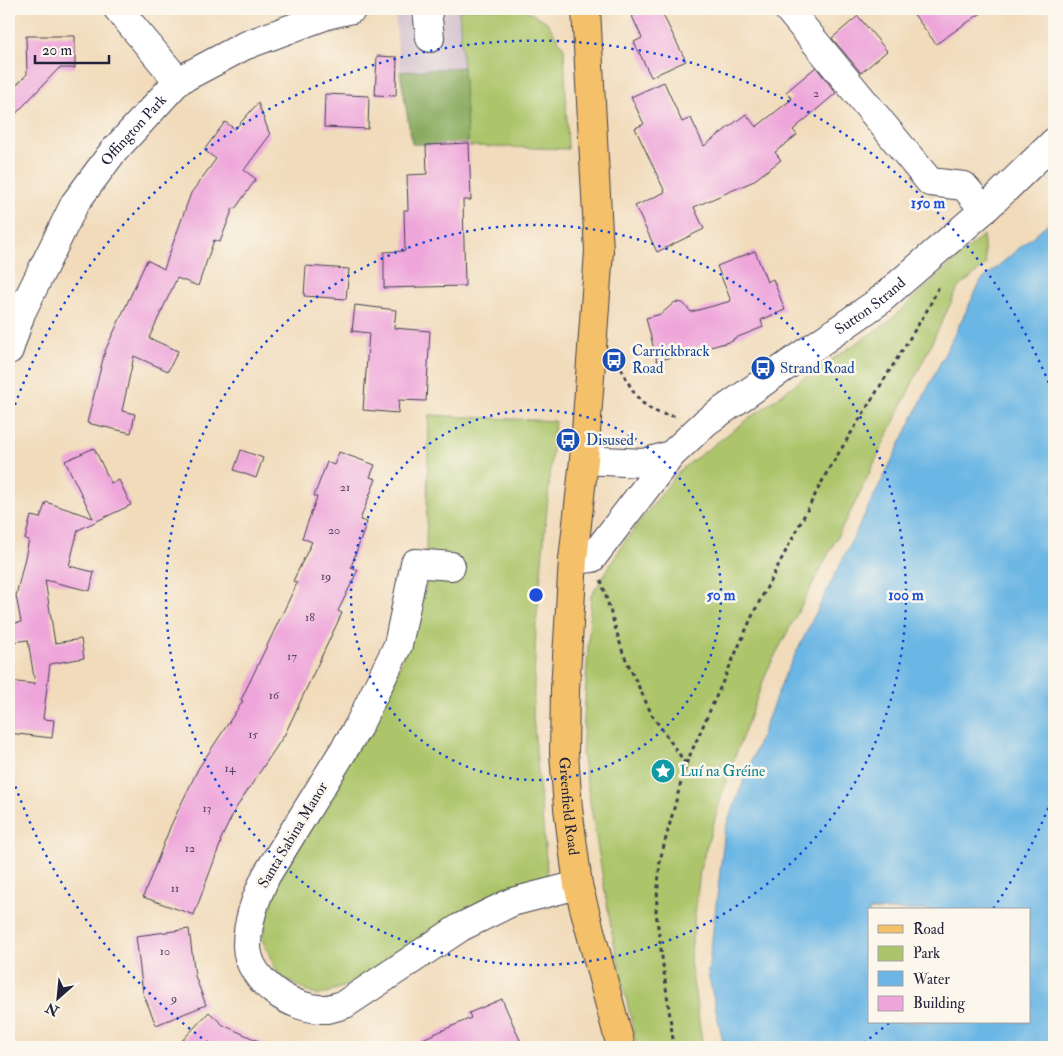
<svg xmlns="http://www.w3.org/2000/svg" width="1063" height="1056" font-family="'IM FELL Double Pica',serif">
<style>
.industrial{fill:#d0bdcc}
.green{fill:#acc56b;stroke:#677453}
.forest{fill:#89aa5f;stroke:#56664d}
.water{fill:#6bb6e4;stroke:#466c90;fill-rule:evenodd}
.building{fill:#eea5da}
.lines{fill:none;stroke-linecap:round;stroke-linejoin:round}
.minor-casing{stroke:#413e4e;stroke-width:30}
.major-casing{stroke:#413e4e;stroke-width:30}
.path{stroke:#413e4e;stroke-width:3;stroke-dasharray:4 4;stroke-linecap:butt}
.minor{stroke:#fff;stroke-width:28}
.major{stroke:#f4c16b;stroke-width:28}
.ring{fill:none;stroke:#1d4ed8;stroke-width:2.5;stroke-dasharray:2.5 5}
.labels{text-anchor:middle;dominant-baseline:central;stroke-width:5;stroke-linejoin:round;paint-order:stroke}
.number-label{font-size:12px;fill:#554363}
.street-label{font-size:15px;fill:#22223b;stroke:#fbf7ec}
.transit-label{font-size:15px;fill:#164399;stroke:#fbf7ec;text-anchor:start}
.culture-label{font-size:15px;fill:#0d838f;stroke:#fbf7ec;text-anchor:start}
.centre{fill:#1d4ed8;stroke:#fbf7ec;stroke-width:2.5}
.ring-label{font-size:15px;text-anchor:middle;font-weight:bold;fill:#1d4ed8;stroke:#fbf7ec;stroke-width:5;stroke-linejoin:round;paint-order:stroke}
</style>
<rect width="100%" height="100%" fill="#fbf7ec"/>
<filter id="ink" filterUnits="userSpaceOnUse"><feTurbulence type="fractalNoise" baseFrequency=".02" numOctaves="2"/><feDisplacementMap in="SourceGraphic" scale="10" xChannelSelector="R" yChannelSelector="G"/><feConvolveMatrix kernelMatrix="1 2 1 2 8 2 1 2 1" color-interpolation-filters="sRGB"/></filter>
<filter id="wash" filterUnits="userSpaceOnUse"><feTurbulence type="fractalNoise" baseFrequency=".0096" numOctaves="4" result="noise"/><feDisplacementMap in="SourceGraphic" scale="20" xChannelSelector="R" yChannelSelector="G"/><feGaussianBlur stdDeviation="1.12" result="paint"/><feColorMatrix in="noise" values="0 0 0 0 0 0 0 0 0 0 0 0 0 0 0 0 0 1.4 0 .05"/><feComposite in="paint" operator="in"/></filter>
<g filter="url(#wash)">
<rect width="100%" height="100%" fill="#f1dbbb"/>
<!-- industrial -->
<path class="industrial" d="M425 9H459L463 67 400 72 395 12Z"/>
<!-- green -->
<g class="green">
<path d="M459 9H523L546 21 564 48 568 149 468 146Z"/>
<path d="M983 235 986 265 958 288 854 505 767 671 728 775 700 869 690 961 703 1047H637L612 933 582 754 591 596 625 541 680 470 801 380 887 323Z"/>
<path d="M429 415 555 421 536 627 533 716 548 881 366 978 318 996 279 976 262 939 275 886 393 686 425 591Z"/>
</g>
<!-- forest -->
<path class="forest" d="M463 67 468 146 412 144 400 72Z"/>
<!-- water -->
<path class="water" d="M1054 218V1047H724L708 973 725 829 784 677 981 281ZM869 910H1029V1022H869Z"/>
<g id="blocks">
<!-- building -->
<g class="building">
<path d="M649 9H660L686 61 651 77 634 42 642 38 632 16Z"/>
<path d="M910 9H987L936 44Z"/>
<path d="M858 16 887 51 861 73 832 38Z"/>
<path d="M26 36H75V68H59L9 121V93L27 74Z"/>
<path d="M377 56 397 57 396 96 375 95Z"/>
<path d="M816 67 836 93 793 130 797 135 775 152 781 160 752 182 694 207 704 229 657 252 635 206 665 192 635 128 644 124 631 97 664 82 682 122 691 118 704 146 746 114 756 127 792 99 786 92Z"/>
<path d="M325 94 369 96 368 129 324 127Z"/>
<path d="M258 103 270 135 244 170 256 179 235 209 233 208 220 242 214 240 198 286 177 278 149 338 178 351 168 371 134 356 122 411 135 414 131 433 87 423 105 351 147 260 164 269 191 193 216 159 204 150 225 122 235 129Z"/>
<path d="M469 143 471 200H463L465 286 384 288V252L405 251 404 210H408L407 175 427 174 426 145Z"/>
<path d="M755 251 767 282 773 279 785 310 761 320 763 327 733 339V341L657 361 646 318 661 314 675 302 683 303 691 312 731 301 717 266Z"/>
<path d="M306 266 349 269 346 299 304 296Z"/>
<path d="M355 305 396 310 394 328 430 331 426 401 399 400 398 413 363 410 369 333 352 331Z"/>
<path d="M94 448 111 483 119 480 131 505 78 530 69 566 94 572 90 591 45 580 55 643 81 639 84 658 50 664 43 719 54 720 52 738 9 733V681L35 684 28 640 13 642 10 624 21 622 16 596 29 540 25 539 31 516 40 518 46 502 93 518 65 461Z"/>
<path d="M241 450 263 458 256 478 234 470Z"/>
<path d="M339 452 375 465 370 477 376 479 360 520 367 522 351 567 358 570 338 611 342 613 285 734 236 808 220 841 221 842 194 915 143 897 171 825 198 769 243 701 241 700 297 583 293 581 312 542 302 538 317 497 314 496 327 462 334 465Z"/>
<path d="M189 929 195 976 206 1005 156 1025 143 993 136 936Z"/>
<path d="M502 999 523 1047H404L471 1018 469 1013Z"/>
<path d="M209 1012 223 1025 272 1047H176Z"/>
</g>
</g>
</g>
<g filter="url(#ink)">
<use href="#blocks" fill-opacity="0" stroke="#413e4e" stroke-width="1"/>
<g class="lines">
<defs>
<g id="minor">
<path d="M118 9 178 81"/>
<path d="M427 9 430 38"/>
<path d="M788 9 930 182 964 186 984 210"/>
<path id="s1" d="M9 350 21 313 75 203 112 153 178 81 244 46 330 14 352 9"/>
<path d="M584 460 644 463 671 455"/>
<path id="s2" d="M573 560 592 558 671 455 706 422 878 302 984 210 1054 142"/>
<path d="M451 566 415 563 398 645 358 727 266 876C256 898 247 921 247 946 248 981 293 1011 327 1009 333 1008 339 1006 345 1004L461 927 512 902 578 885"/>
</g>
<g id="major">
<path id="s3" d="M586 9 599 251 584 460 573 560 565 689 564 753 568 808 578 885 621 1047"/>
</g>
</defs>
<!-- minor casing -->
<use href="#minor" class="minor-casing"/>
<!-- major casing -->
<use href="#major" class="major-casing"/>
<!-- path -->
<g class="path">
<path d="M618 361C631 389 640 414 676 416"/>
<path d="M601 580 623 653 652 715 686 764"/>
<path d="M674 1047 656 912 660 860 686 764 754 612 827 472 929 307 940 284"/>
</g>
<!-- minor -->
<use href="#minor" class="minor"/>
<!-- major -->
<use href="#major" class="major"/>
</g>
</g>
<!-- distance rings -->
<g class="ring">
<circle cx="536" cy="595" r="185"/>
<circle cx="536" cy="595" r="370"/>
<path d="M1054 794A555 555 0 0 1 993 909M889 1023A555 555 0 0 1 858 1047M214 1047A555 555 0 0 1 10 771M10 419A555 555 0 0 1 1054 396"/>
</g>
<!-- icons -->
<defs>
<symbol id="bus-disc" viewBox="-11 -11 22 22"><circle r="9.5" fill="#1a4fb4" stroke="#fbf7ec"/><path d="M-5-6H5V4H4V6H2V4H-2V6H-4V4H-5ZM-3.5-4V0h7V-4ZM-3.5 1.2v1.5H-2V1.2ZM2 1.2v1.5H3.5V1.2Z" fill="#fff"/></symbol>
<symbol id="sight-disc" viewBox="-11 -11 22 22"><circle r="9.5" fill="#0f9aa8" stroke="#fbf7ec"/><path d="M0-6L1.8-2.2L6-1.7L2.9 1.2L3.7 5.4L0 3.3L-3.7 5.4L-2.9 1.2L-6-1.7L-1.8-2.2Z" fill="#fff"/></symbol>
</defs>
<g fill-rule="evenodd">
<use href="#bus-disc" x="600" y="346" width="28" height="28"/>
<use href="#bus-disc" x="749" y="354" width="28" height="28"/>
<use href="#bus-disc" x="554" y="426" width="28" height="28"/>
<use href="#sight-disc" x="649" y="757" width="28" height="28"/>
</g>
<g class="labels">
<!-- number labels -->
<g class="number-label">
<text x="816" y="93">2</text>
<text x="345" y="487">21</text>
<text x="334" y="530">20</text>
<text x="326" y="576">19</text>
<text x="310" y="617">18</text>
<text x="292" y="656">17</text>
<text x="274" y="695">16</text>
<text x="253" y="734">15</text>
<text x="230" y="768">14</text>
<text x="207" y="808">13</text>
<text x="190" y="848">12</text>
<text x="175" y="888">11</text>
<text x="165" y="951">10</text>
<text x="174" y="998">9</text>
</g>
<!-- street labels -->
<g class="street-label">
<text stroke="none"><textPath href="#s1" startOffset="255">Offington Park</textPath></text>
<text stroke="none"><textPath href="#s2" startOffset="398">Sutton Strand</textPath></text>
<text stroke="none"><textPath href="#s3" startOffset="799">Greenfield Road</textPath></text>
<text transform="translate(293 835) rotate(-59)">Santa Sabina Manor</text>
</g>
<!-- transit labels -->
<g class="transit-label">
<text x="632" y="351">Carrickbrack<tspan x="632" dy="17">Road</tspan></text>
<text x="780" y="368">Strand Road</text>
<text x="586" y="440">Disused</text>
</g>
<!-- culture labels -->
<g class="culture-label">
<text x="680" y="771">Luí na Gréine</text>
</g>
</g>
<circle cx="536" cy="595" r="8" class="centre"/>
<g class="ring-label">
<text x="928" y="208">150 m</text>
<text x="721" y="600">50 m</text>
<text x="906" y="600">100 m</text>
</g>
<!-- margin -->
<rect width="1063" height="1056" fill="none" stroke="#fbf7ec" stroke-width="30"/>
<!-- legend -->
<rect x="868" y="908" width="162" height="115" fill="#fbf7ec" stroke="#a4a2a5"/>
<rect x="878" y="925" width="25" height="8" fill="#f4c16b" stroke="#a4a2a5"/>
<text x="913" y="934" font-size="15" fill="#22223b">Road</text>
<rect x="878" y="946" width="25" height="15" fill="#acc56b" stroke="#a4a2a5"/>
<text x="913" y="958" font-size="15" fill="#22223b">Park</text>
<rect x="878" y="971" width="25" height="15" fill="#6bb6e4" stroke="#a4a2a5"/>
<text x="913" y="984" font-size="15" fill="#22223b">Water</text>
<rect x="878" y="996" width="25" height="15" fill="#eea5da" stroke="#a4a2a5"/>
<text x="913" y="1008" font-size="15" fill="#22223b">Building</text>
<!-- north arrow -->
<g transform="translate(58 998) rotate(207)" stroke="#fbf7ec" stroke-width="4" paint-order="stroke">
<path d="M0-4L9 19L0 12L-9 19Z" fill="#22223b"/>
<text y="-8" font-size="14" font-weight="bold" text-anchor="middle" fill="#22223b">N</text>
</g>
<!-- scale -->
<path d="M35 55v8h74v-8" fill="none" stroke="#22223b" stroke-width="2.5"/>
<text x="42" y="55" font-size="15" fill="#22223b" stroke="#fbf7ec" stroke-width="4" paint-order="stroke">20 m</text>
</svg>
